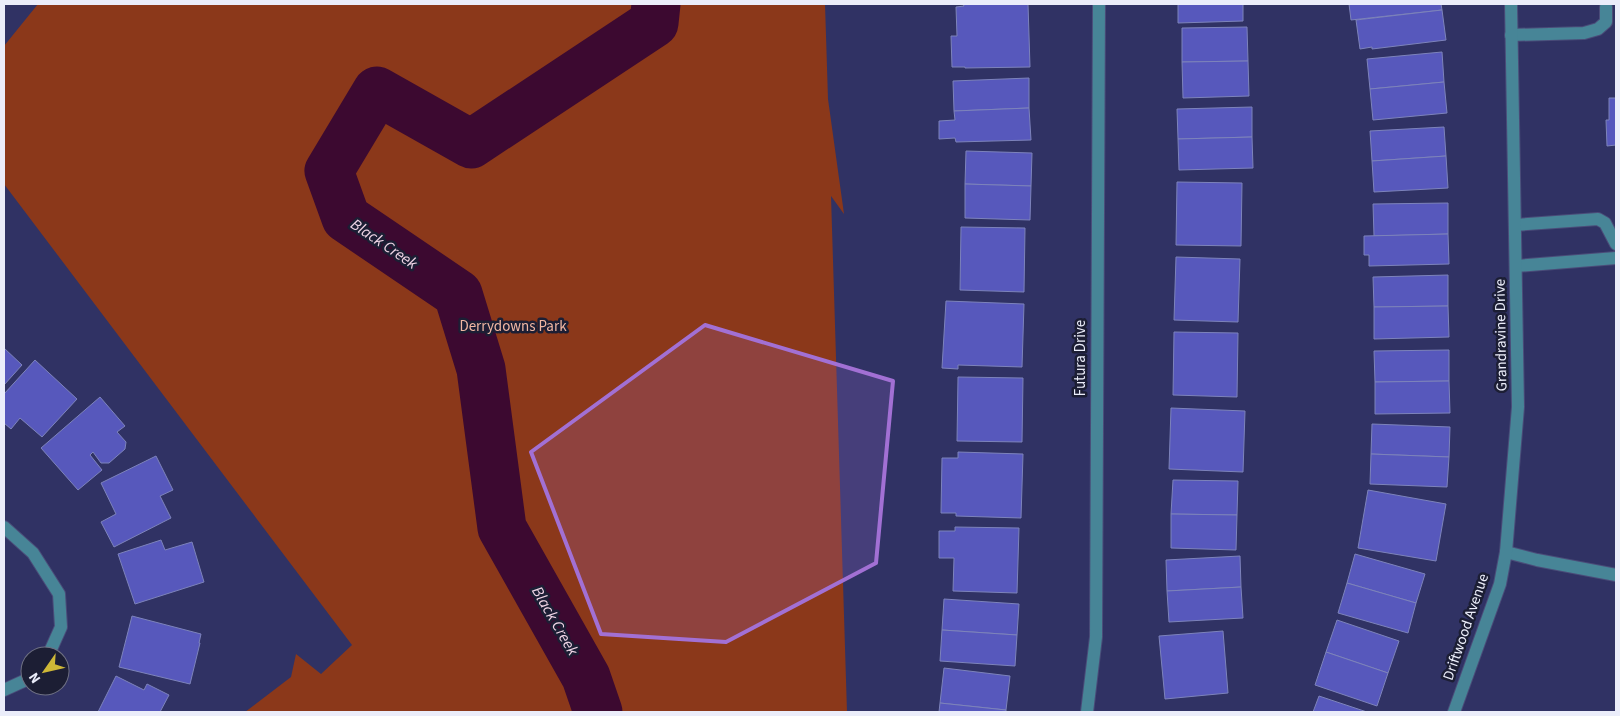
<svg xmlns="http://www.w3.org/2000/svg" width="1620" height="716" font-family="'Source Sans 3',sans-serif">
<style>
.green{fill:#8b381a}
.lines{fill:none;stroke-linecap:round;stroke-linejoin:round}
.river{stroke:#3c0930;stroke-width:49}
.building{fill:#5758bc;stroke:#7d83bb}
.minor-casing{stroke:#4a4c79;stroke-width:14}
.minor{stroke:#478597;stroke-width:12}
.marked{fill:#a270d4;fill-opacity:0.2;stroke:#a270d4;stroke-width:4;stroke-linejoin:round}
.labels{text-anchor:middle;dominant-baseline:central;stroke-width:5;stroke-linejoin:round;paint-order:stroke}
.park-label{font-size:15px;fill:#f1b7a3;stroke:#1c1e34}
.street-label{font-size:15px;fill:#ebedfa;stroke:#1c1e34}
.water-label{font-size:16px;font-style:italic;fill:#f0d5e6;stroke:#1c1e34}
</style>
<rect width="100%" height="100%" fill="#303264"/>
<!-- green -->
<path class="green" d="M38 4H825L828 99 844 214 831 196 847 712H245L291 677 296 654 321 674 352 645 4 184V46Z"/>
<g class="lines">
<!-- river -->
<path class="river" d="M598 712 586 677 502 528 481 369 458 294 346 218 329 171 377 91 471 144 654 23 656 4"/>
</g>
<!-- building -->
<g class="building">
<path d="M963 4H1028L1030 67 965 68V67H952L951 36H957L956 7 964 6Z"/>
<path d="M1178 4H1243V21L1178 23Z"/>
<path d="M1349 4H1441L1442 10 1351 20Z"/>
<path d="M1442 10 1446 40 1372 49V47L1360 49 1356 20Z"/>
<path d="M1247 27 1248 61 1182 62V28Z"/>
<path d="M1442 52 1444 82 1370 89 1367 59Z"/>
<path d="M1248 61 1249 96 1183 98 1182 62Z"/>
<path d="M1029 78V108L954 111 953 81Z"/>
<path d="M1444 82 1447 113 1373 120 1370 89Z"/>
<path d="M1609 98H1616V145L1607 146 1606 120H1609Z"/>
<path d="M1252 107V137L1178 139 1177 109Z"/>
<path d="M1029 108 1031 140 956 142 955 138 939 139V121L955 120 954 111Z"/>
<path d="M1444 127 1446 156 1372 161 1370 131Z"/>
<path d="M1252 137 1253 168 1179 170 1178 139Z"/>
<path d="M966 151 1032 153 1031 186 965 184Z"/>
<path d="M1446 156 1448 188 1374 192 1372 161Z"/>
<path d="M1177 182 1242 183 1241 246 1176 245Z"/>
<path d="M965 184 1031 186 1030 220 965 218Z"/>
<path d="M1448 203V234L1374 236 1373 204Z"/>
<path d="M961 227 1025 228 1024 292 960 290Z"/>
<path d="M1448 234 1449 264 1369 266V255H1364V236Z"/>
<path d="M1176 257 1240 259 1238 322 1174 320Z"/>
<path d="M1448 275V306L1374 307 1373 277Z"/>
<path d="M946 301 1024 304 1022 367 958 365V369L942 368Z"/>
<path d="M1448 306 1449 337 1374 339V307Z"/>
<path d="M1174 332 1238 333 1237 397 1173 395Z"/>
<path d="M4 348 22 365 4 385Z"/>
<path d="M1449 350V381L1375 382 1374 351Z"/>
<path d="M35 360 77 399 42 437 20 418 11 429 4 423V394Z"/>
<path d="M958 377 1023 378 1022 442 957 441Z"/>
<path d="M1449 381 1450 413 1375 414V382Z"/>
<path d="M100 397 125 426 117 432 126 442 125 449 109 463H101L93 452 90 455 102 470 78 490 41 448Z"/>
<path d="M1171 408 1245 411 1243 472 1169 469Z"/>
<path d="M1372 424 1450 427 1449 457 1371 454Z"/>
<path d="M958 452 1023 454 1021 518 956 516V513H941L942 458H958Z"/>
<path d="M1371 454 1449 457 1447 487 1370 484Z"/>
<path d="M156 456 173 490 160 496 171 518 114 547 101 522 116 514 101 483Z"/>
<path d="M1173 480 1238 481 1237 515 1171 514Z"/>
<path d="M1368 490 1446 504 1436 561 1358 548Z"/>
<path d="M1171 514 1237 515 1236 550 1171 548Z"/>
<path d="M955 527 1019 528 1017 593 953 591 954 558H939V531H955Z"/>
<path d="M161 540 165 550 192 542 204 582 135 604 118 554Z"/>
<path d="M1355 554 1425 574 1416 603 1347 583Z"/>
<path d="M1240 556 1241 587 1167 591 1166 560Z"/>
<path d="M1347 583 1416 603 1408 633 1338 613Z"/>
<path d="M1241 587 1243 618 1169 622 1167 591Z"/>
<path d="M944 599 1019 604 1017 635 942 630Z"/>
<path d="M132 616 201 634 199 643H200L190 684 119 667Z"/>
<path d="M1337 620 1399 641 1388 673 1326 652Z"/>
<path d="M942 630 1017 635 1015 666 940 661Z"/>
<path d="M1223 631 1228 693 1165 699 1159 636Z"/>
<path d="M1326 652 1388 673 1377 706 1315 685Z"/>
<path d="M944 668 1010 676 1006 710 940 703Z"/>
<path d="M116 676 144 690 147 684 169 695 160 712H98Z"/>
<path d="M1319 696 1367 712H1313Z"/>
<path d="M940 703 1006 710V712H939Z"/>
</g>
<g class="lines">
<defs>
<g id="minor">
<path d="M1511 35 1584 33 1598 29 1606 22V7"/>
<path d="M1515 225 1598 219 1605 223 1616 244"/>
<path d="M1516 266 1616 258"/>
<path d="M4 527 33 553 59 594 61 627 48 656"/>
<path d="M1506 552 1537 560 1616 575"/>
<path d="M4 690 26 680 30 676"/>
<path d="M1087 712 1096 637 1099 4"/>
<path d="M1454 712 1500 584 1506 552 1518 407 1511 4"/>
</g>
</defs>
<!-- minor casing -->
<use href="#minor" class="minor-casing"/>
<!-- minor -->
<use href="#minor" class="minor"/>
</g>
<!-- marked area -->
<path class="marked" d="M705 325 893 381 876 563 726 642 601 634 531 452Z"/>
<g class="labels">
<!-- park labels -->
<g class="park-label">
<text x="513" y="326">Derrydowns Park</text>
</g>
<!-- street labels -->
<g class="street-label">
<text transform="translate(1501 335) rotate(-91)">Grandravine Drive</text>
<text transform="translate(1080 358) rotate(-90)">Futura Drive</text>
<text transform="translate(1466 627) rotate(-71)">Driftwood Avenue</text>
</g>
<!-- water labels -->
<g class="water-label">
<text transform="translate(384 244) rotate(34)">Black Creek</text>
<text transform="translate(555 621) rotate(60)">Black Creek</text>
</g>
</g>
<!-- border -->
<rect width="1620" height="716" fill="none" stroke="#ebedfa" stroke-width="10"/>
<!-- north arrow -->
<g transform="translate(45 671) rotate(236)"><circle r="24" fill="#1c1e34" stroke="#6f7183"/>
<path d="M0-4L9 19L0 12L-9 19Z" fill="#ceb837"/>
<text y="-8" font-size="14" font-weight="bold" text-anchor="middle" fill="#ebedfa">N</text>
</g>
</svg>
